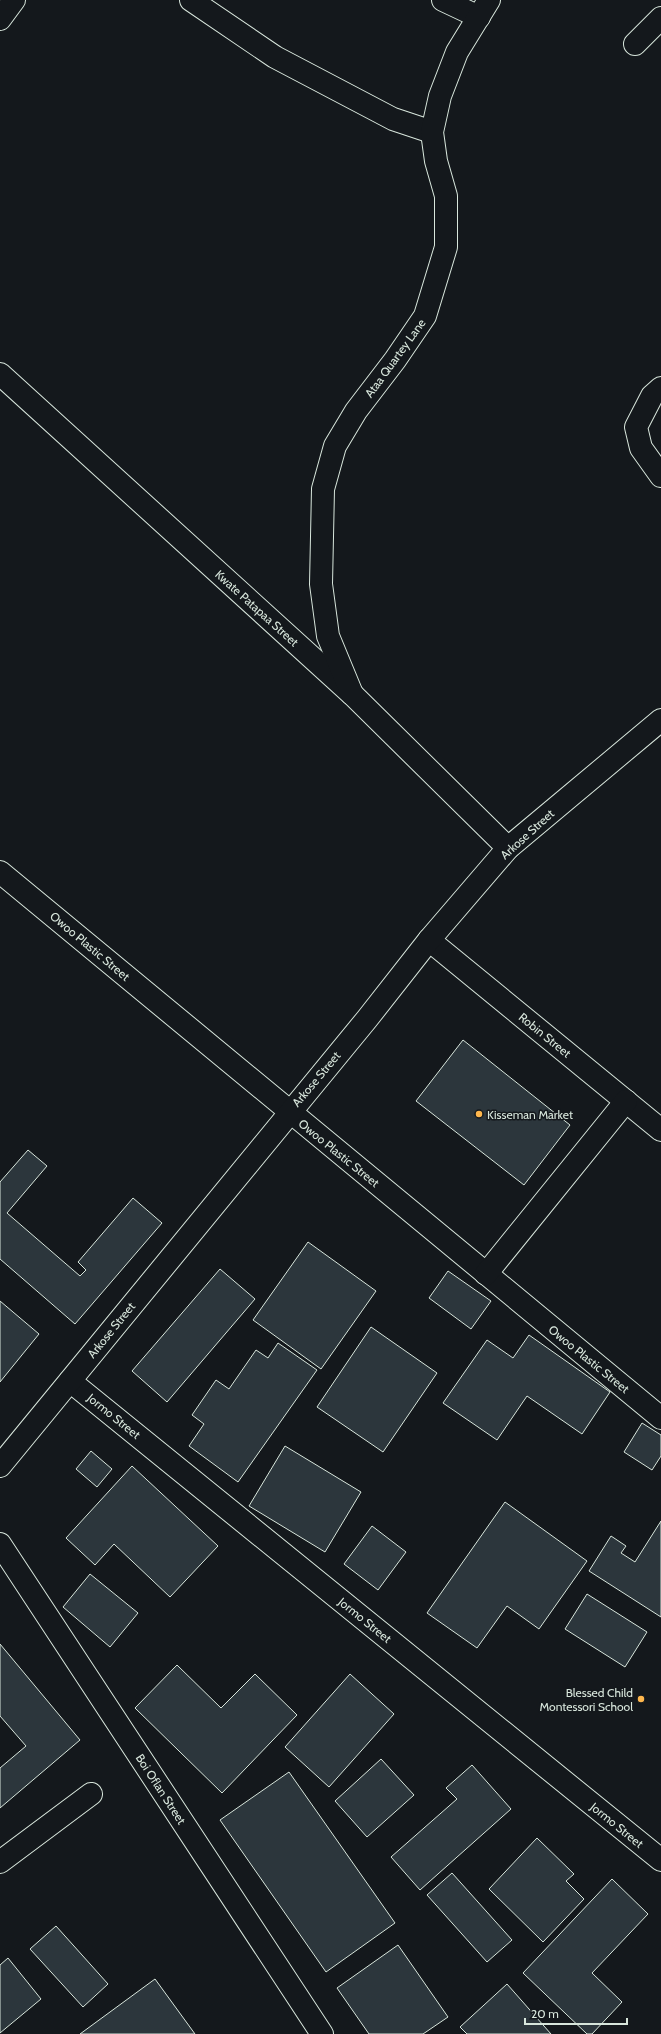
<svg xmlns="http://www.w3.org/2000/svg" width="661" height="2034" font-family="Cabin,sans-serif">
<style>
.building{fill:#2c363c;stroke:#d8e6dc}
.lines{fill:none;stroke-linecap:round;stroke-linejoin:round}
.minor-casing{stroke:#d8e6dc;stroke-width:24}
.minor{stroke:#14181c;stroke-width:22}
.poi-dot{fill:#ffb74d;stroke:#14181c;stroke-width:1.5}
.labels{text-anchor:middle;dominant-baseline:central;stroke-width:3;stroke-linejoin:round;paint-order:stroke}
.street-label{font-size:12px;fill:#d8e6dc;stroke:#14181c}
.poi-label{font-size:12px;fill:#d8e6dc;stroke:#14181c;text-anchor:start}
</style>
<rect width="100%" height="100%" fill="#14181c"/>
<!-- building -->
<g class="building">
<path d="M463 1040 570 1125 524 1185 416 1101Z"/>
<path d="M28 1150 47 1166 7 1213 80 1276 86 1270 78 1262 133 1198 162 1223 75 1324 0 1259V1182Z"/>
<path d="M308 1242 376 1291 321 1369 253 1320Z"/>
<path d="M220 1269 255 1299 167 1402 132 1371Z"/>
<path d="M448 1271 491 1301 471 1329 429 1298Z"/>
<path d="M0 1301 39 1334 0 1382Z"/>
<path d="M371 1327 437 1373 383 1452 317 1407Z"/>
<path d="M529 1335 610 1392 582 1434 527 1396 497 1440 443 1403 487 1340 513 1358Z"/>
<path d="M278 1343 317 1370 238 1482 189 1446 204 1424 192 1415 216 1380 229 1389 256 1350 268 1358Z"/>
<path d="M642 1423 661 1435V1456L652 1470 624 1452Z"/>
<path d="M285 1446 361 1492 325 1552 249 1506Z"/>
<path d="M91 1451 112 1469 97 1487 76 1469Z"/>
<path d="M132 1466 218 1546 170 1597 114 1544 95 1565 66 1538Z"/>
<path d="M505 1502 587 1561 539 1629 507 1606 477 1648 427 1613Z"/>
<path d="M661 1521V1617L589 1571 611 1536 626 1546 621 1553 635 1562Z"/>
<path d="M372 1526 406 1552 378 1590 344 1564Z"/>
<path d="M90 1574 138 1613 110 1647 63 1607Z"/>
<path d="M587 1594 647 1632 625 1667 565 1629Z"/>
<path d="M0 1644 80 1740 0 1808V1768L26 1746 0 1716Z"/>
<path d="M177 1665 221 1708 255 1674 297 1715 222 1793 135 1708Z"/>
<path d="M350 1674 394 1714 329 1787 285 1747Z"/>
<path d="M381 1759 414 1795 367 1837 335 1801Z"/>
<path d="M472 1765 511 1809 420 1890 391 1857 457 1799 446 1788Z"/>
<path d="M289 1772 395 1923 326 1972 220 1820Z"/>
<path d="M537 1838 574 1874 566 1881 584 1899 543 1942 489 1889Z"/>
<path d="M452 1873 512 1940 487 1962 427 1895Z"/>
<path d="M612 1879 648 1914 592 1973 622 2002 592 2034H587L523 1973Z"/>
<path d="M56 1926 108 1984 83 2007 30 1949Z"/>
<path d="M398 1945 448 2017 423 2034H369L337 1988Z"/>
<path d="M8 1958 41 1999 0 2033V1965Z"/>
<path d="M155 1979 195 2034H80Z"/>
<path d="M507 1984 551 2034H467L460 2027Z"/>
</g>
<g class="lines">
<defs>
<g id="minor">
<path d="M191 0 275 57 393 119 432 132"/>
<path d="M443 0 479 17"/>
<path d="M0 19 14 0"/>
<path d="M635 44 661 18"/>
<path d="M0 374 352 694 508 848"/>
<path d="M661 388 652 396 636 427 641 448 661 476"/>
<path d="M352 694 328 636 321 584 323 489 335 446 356 411 395 360 425 316 446 247V196L436 161 432 132 440 96 457 52 489 0"/>
<path d="M0 872 661 1418"/>
<path d="M429 940 661 1130"/>
<path d="M486 1274 626 1101"/>
<path d="M70 1381 661 1860"/>
<path d="M0 1466 367 1019 429 940 508 848 661 720"/>
<path d="M0 1544 322 2034"/>
<path d="M0 1862 91 1794"/>
</g>
</defs>
<!-- minor casing -->
<use href="#minor" class="minor-casing"/>
<!-- minor -->
<use href="#minor" class="minor"/>
</g>
<!-- markers -->
<g class="poi-dot">
<circle cx="479" cy="1114" r="4"/>
<circle cx="641" cy="1699" r="4"/>
</g>
<g class="labels">
<!-- street labels -->
<g class="street-label">
<text transform="translate(395 358) rotate(-54)">Ataa Quartey Lane</text>
<text transform="translate(257 608) rotate(42)">Kwate Patapaa Street</text>
<text transform="translate(527 834) rotate(-42)">Arkose Street</text>
<text transform="translate(90 946) rotate(40)">Owoo Plastic Street</text>
<text transform="translate(545 1035) rotate(39)">Robin Street</text>
<text transform="translate(316 1079) rotate(-50)">Arkose Street</text>
<text transform="translate(339 1153) rotate(39)">Owoo Plastic Street</text>
<text transform="translate(111 1330) rotate(-51)">Arkose Street</text>
<text transform="translate(589 1359) rotate(39)">Owoo Plastic Street</text>
<text transform="translate(114 1416) rotate(39)">Jormo Street</text>
<text transform="translate(365 1620) rotate(39)">Jormo Street</text>
<text transform="translate(161 1789) rotate(57)">Boi Oflan Street</text>
<text transform="translate(617 1825) rotate(39)">Jormo Street</text>
</g>
<!-- poi labels -->
<g class="poi-label">
<text x="487" y="1114">Kisseman Market</text>
<text x="633" y="1692" text-anchor="end">Blessed Child<tspan x="633" dy="14">Montessori School</tspan></text>
</g>
</g>
<!-- scale -->
<path d="M525 2018v6h102v-6" fill="none" stroke="#d8e6dc" stroke-width="2"/>
<text x="531" y="2018" font-size="12" fill="#d8e6dc" stroke="#14181c" stroke-width="3" paint-order="stroke">20 m</text>
</svg>
